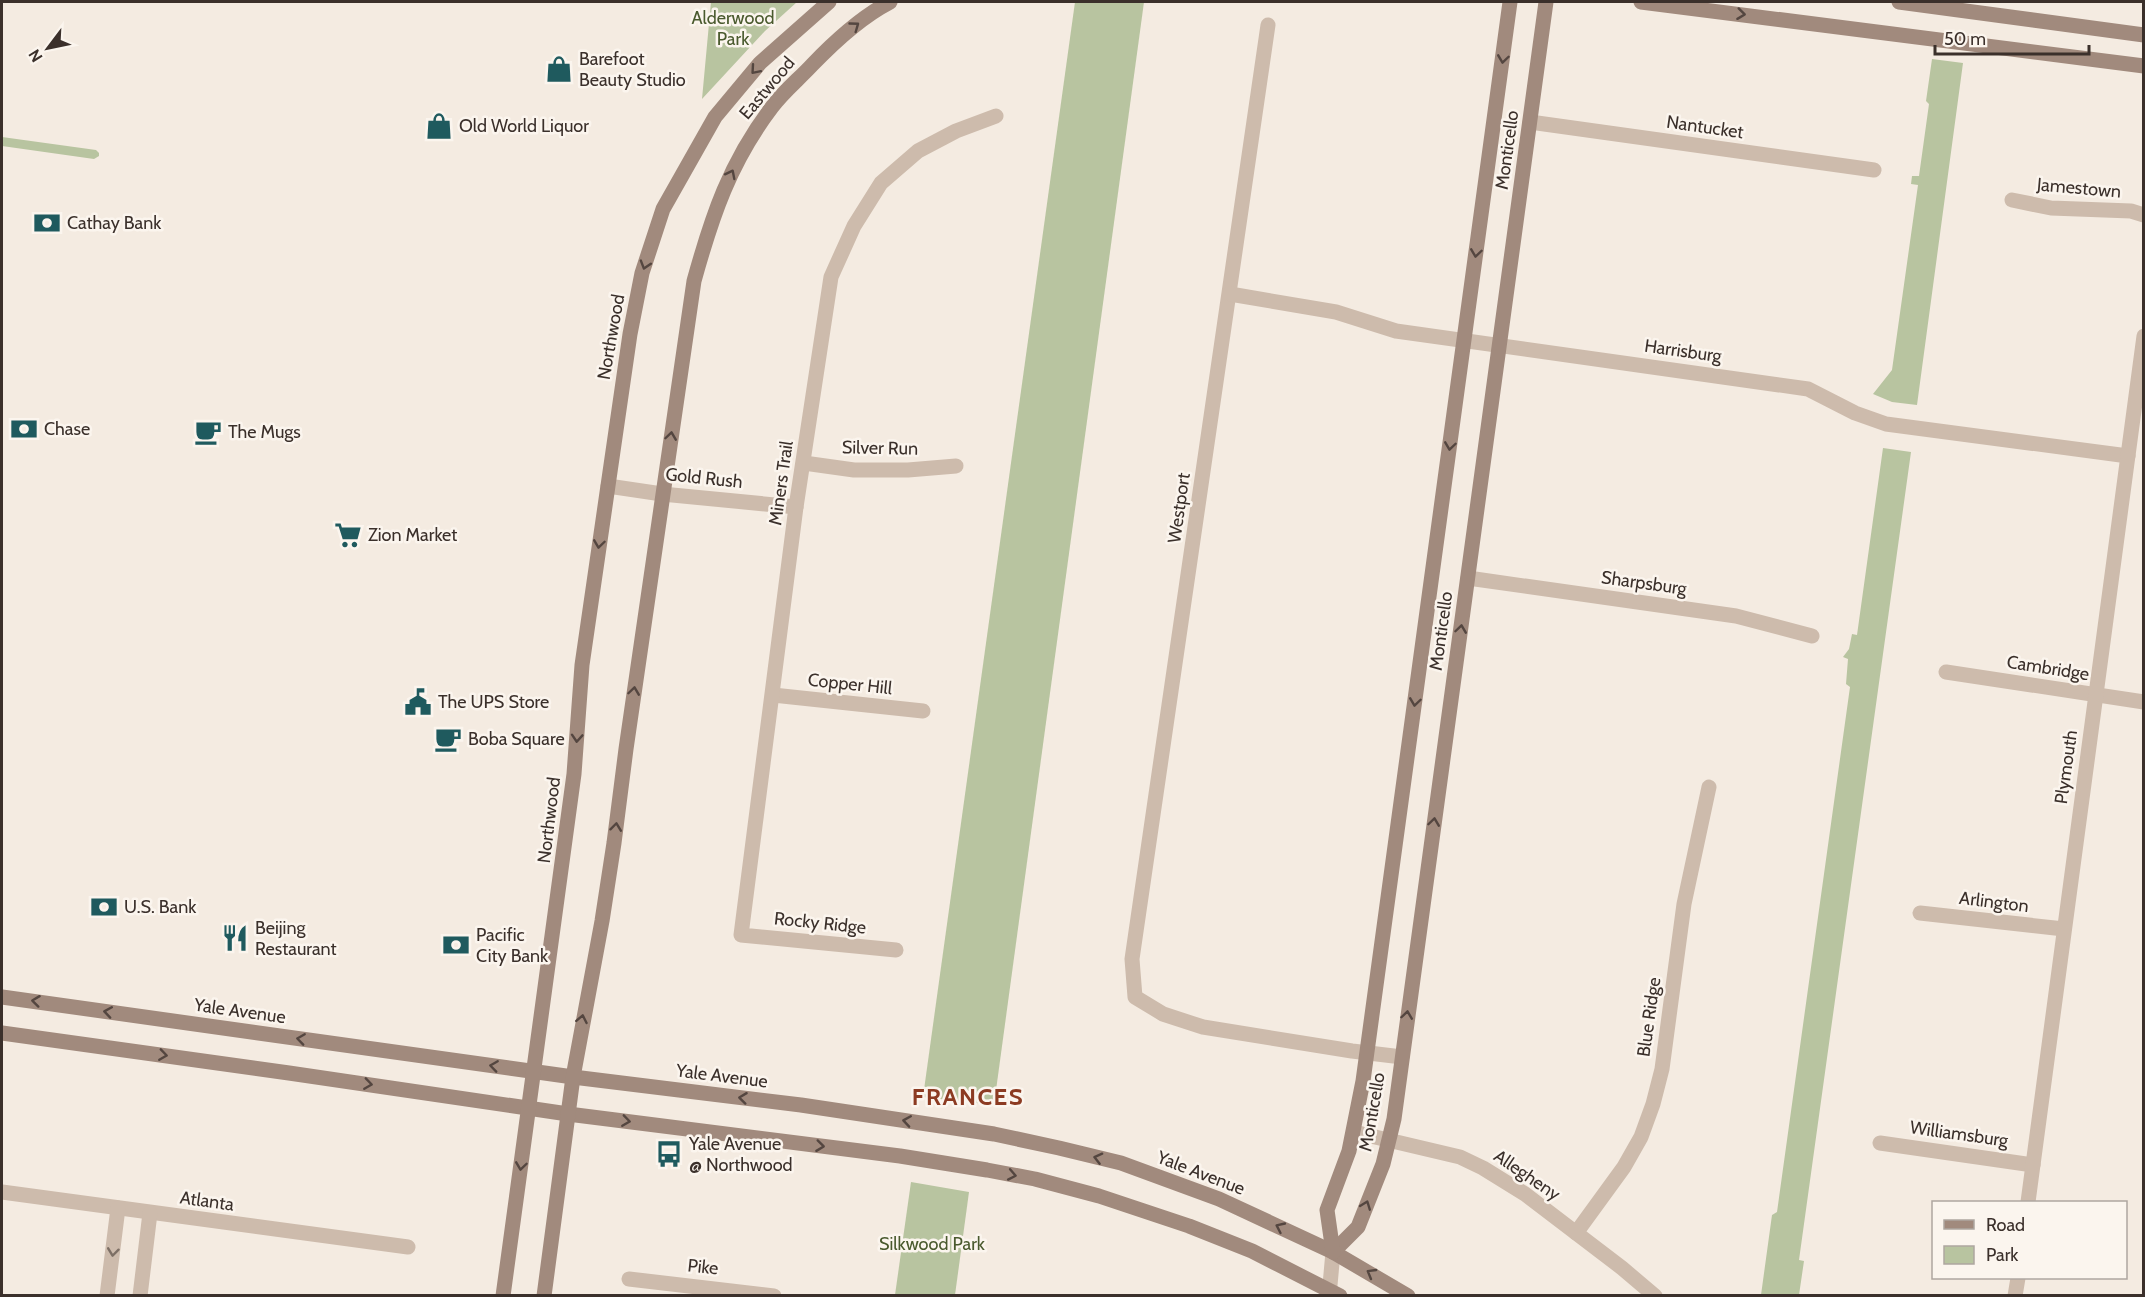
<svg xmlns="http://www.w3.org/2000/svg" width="2145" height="1297" font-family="Cabin,sans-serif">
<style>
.green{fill:#b8c4a0}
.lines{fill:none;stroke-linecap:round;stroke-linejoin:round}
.street{stroke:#cdbbac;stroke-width:15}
.secondary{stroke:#a18a7d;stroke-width:15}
.oneway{stroke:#544640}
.oneway2{stroke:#7d6f65}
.labels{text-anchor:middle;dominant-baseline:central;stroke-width:5;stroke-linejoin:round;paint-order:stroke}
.park-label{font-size:18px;fill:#4a5a2e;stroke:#fbf5ee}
.poi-label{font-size:18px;fill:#3b302b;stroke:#fbf5ee;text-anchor:start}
.street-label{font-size:18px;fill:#3b302b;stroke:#fbf5ee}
.district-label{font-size:24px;font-weight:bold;letter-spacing:1.5px;fill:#8c3b22;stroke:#fbf5ee}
</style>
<rect width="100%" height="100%" fill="#f4ebe1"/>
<!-- green -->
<g class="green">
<path d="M711 2H797L765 31 702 99Z"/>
<path d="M1075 2H1144L994 1105 923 1097Z"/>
<path d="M1932 59 1963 63 1917 405 1892 402 1873 394 1892 370 1918 185 1911 184 1912 176H1919L1929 104 1926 101Z"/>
<path d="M2 137 96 150 99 153V156L94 159 2 146Z"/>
<path d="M1883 448 1911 452 1799 1260 1804 1261 1799 1295H1761L1772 1215 1777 1212 1850 687 1846 684 1848 659 1843 657 1849 649 1852 634 1857 635Z"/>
<path d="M911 1182 969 1192 955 1295H895Z"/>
</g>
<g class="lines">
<!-- street -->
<g class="street">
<path d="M1268 25 1132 959 1135 997 1163 1014 1203 1027 1352 1051 1402 1057"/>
<path d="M1530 122 1874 170"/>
<path d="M2012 200 2051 208 2131 211 2144 215"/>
<path d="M1230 294 1336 312 1396 331 1808 389 1855 413 1886 424 2128 456"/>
<path d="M804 463 854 470H908L956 466"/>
<path d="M608 486 662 494 796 507"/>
<path d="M1468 578 1736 616 1812 636"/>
<path d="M1946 672 2144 702"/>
<path d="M773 695 923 711"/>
<path d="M1920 913 2064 929"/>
<path d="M896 950 741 935 796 507 831 277 854 226 881 183 918 151 956 131 996 116"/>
<path d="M1354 1132 1460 1157 1483 1168 1525 1194 1622 1268 1655 1296"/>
<path d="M1880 1143 2033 1165"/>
<path d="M2 1192 408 1247"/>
<path d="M2028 1202 2144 336"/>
<path d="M1576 1233 1624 1167 1641 1137 1653 1104 1662 1069 1684 904 1709 787"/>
<path d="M629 1279 774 1296"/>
<path d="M107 1296 118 1208"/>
<path d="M140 1296 150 1213"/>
<path d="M1329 1296 1333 1252"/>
<path d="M2015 1296 2018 1278"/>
</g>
<!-- secondary -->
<g class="secondary">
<path d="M1641 2 2144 66"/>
<path d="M1899 2 2144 35"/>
<path d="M2 997 573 1077 801 1105 994 1134 1059 1148 1121 1163 1219 1199 1333 1252 1408 1296"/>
<path d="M2 1033 289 1073 568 1114 900 1156 987 1170 1035 1179 1099 1196 1189 1226 1252 1251 1340 1296"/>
<path d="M1333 1252 1358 1227 1383 1164 1394 1119 1546 2"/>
<path d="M1333 1252 1327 1210 1349 1151 1363 1081 1510 2"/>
<path d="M503 1296 574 774 582 665 630 334 642 273 663 209 715 117 760 63 829 2"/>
<path d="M544 1296 573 1077 602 921 614 843 626 749 694 281C712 216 730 162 772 107 783 92 799 79 812 65 835 41 861 17 890 2"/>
</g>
</g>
<!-- one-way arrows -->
<defs><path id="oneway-chevron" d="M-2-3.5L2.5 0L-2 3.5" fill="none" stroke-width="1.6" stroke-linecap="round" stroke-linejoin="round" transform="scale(1.5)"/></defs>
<g class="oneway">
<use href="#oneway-chevron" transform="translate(1741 14) rotate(7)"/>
<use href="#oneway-chevron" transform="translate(855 26) rotate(-36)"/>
<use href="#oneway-chevron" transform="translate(1503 59) rotate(98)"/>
<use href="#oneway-chevron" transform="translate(755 70) rotate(131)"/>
<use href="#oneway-chevron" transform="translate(731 174) rotate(-63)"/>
<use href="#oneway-chevron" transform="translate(1476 253) rotate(98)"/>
<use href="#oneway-chevron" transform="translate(645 265) rotate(107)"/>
<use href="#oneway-chevron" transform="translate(671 436) rotate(-82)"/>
<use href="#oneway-chevron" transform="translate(1450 446) rotate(98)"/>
<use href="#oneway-chevron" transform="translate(599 544) rotate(98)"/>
<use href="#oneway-chevron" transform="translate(1461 629) rotate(-82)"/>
<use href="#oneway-chevron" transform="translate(634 691) rotate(-82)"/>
<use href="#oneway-chevron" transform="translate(1415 702) rotate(98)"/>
<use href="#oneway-chevron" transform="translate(577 738) rotate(94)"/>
<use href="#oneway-chevron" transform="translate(1434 822) rotate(-82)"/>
<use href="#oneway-chevron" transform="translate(616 827) rotate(-83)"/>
<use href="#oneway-chevron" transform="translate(36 1001) rotate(-173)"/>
<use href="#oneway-chevron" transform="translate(108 1012) rotate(-171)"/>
<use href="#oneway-chevron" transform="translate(1407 1015) rotate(-82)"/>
<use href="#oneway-chevron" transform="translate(582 1019) rotate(-79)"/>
<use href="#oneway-chevron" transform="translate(301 1039) rotate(-172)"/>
<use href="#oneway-chevron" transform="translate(163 1055) rotate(8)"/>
<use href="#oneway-chevron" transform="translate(494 1066) rotate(-172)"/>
<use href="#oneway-chevron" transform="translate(368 1084) rotate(8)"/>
<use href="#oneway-chevron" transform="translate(743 1098) rotate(-173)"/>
<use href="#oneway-chevron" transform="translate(626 1121) rotate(8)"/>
<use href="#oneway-chevron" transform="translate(907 1121) rotate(-171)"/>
<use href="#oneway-chevron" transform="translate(820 1146) rotate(7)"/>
<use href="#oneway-chevron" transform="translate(1098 1158) rotate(-166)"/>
<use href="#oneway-chevron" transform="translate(521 1166) rotate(98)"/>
<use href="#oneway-chevron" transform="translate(1012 1175) rotate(11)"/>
<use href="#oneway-chevron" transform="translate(1366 1205) rotate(-69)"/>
<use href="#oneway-chevron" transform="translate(1280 1227) rotate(-155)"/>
<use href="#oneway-chevron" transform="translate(1371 1273) rotate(-150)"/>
</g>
<use class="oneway2" href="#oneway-chevron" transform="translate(113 1252) rotate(97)"/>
<!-- icons -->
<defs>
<symbol id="shop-bare" viewBox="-9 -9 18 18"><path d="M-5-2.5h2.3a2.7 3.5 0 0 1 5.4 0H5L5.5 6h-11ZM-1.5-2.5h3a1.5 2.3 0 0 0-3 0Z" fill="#1f5a5e" stroke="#fbf5ee" stroke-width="2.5" paint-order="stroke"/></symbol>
<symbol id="bank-bare" viewBox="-9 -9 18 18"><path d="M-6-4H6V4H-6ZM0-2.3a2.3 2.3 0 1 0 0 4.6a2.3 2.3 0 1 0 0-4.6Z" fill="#1f5a5e" stroke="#fbf5ee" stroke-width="2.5" paint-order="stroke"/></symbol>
<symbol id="cafe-bare" viewBox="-9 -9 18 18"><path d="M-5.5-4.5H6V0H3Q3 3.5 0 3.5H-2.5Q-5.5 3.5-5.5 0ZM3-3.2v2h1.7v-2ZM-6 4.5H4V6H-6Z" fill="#1f5a5e" stroke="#fbf5ee" stroke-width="2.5" paint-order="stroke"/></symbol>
<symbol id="supermarket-bare" viewBox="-9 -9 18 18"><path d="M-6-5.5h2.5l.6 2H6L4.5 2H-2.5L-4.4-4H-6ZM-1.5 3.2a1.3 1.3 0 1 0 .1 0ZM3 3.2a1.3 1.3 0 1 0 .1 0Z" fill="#1f5a5e" stroke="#fbf5ee" stroke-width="2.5" paint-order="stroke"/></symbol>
<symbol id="civic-bare" viewBox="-9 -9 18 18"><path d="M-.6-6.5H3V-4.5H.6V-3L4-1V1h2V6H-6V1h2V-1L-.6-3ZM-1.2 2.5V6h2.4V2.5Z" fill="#1f5a5e" stroke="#fbf5ee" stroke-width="2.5" paint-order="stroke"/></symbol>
<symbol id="restaurant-bare" viewBox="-9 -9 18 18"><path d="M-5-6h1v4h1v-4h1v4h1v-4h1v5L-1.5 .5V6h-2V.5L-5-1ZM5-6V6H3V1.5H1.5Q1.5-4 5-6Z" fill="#1f5a5e" stroke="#fbf5ee" stroke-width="2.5" paint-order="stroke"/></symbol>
<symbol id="bus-bare" viewBox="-9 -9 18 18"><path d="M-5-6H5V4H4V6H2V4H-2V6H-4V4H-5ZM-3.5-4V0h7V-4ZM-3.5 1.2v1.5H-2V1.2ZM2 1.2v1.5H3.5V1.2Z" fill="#1f5a5e" stroke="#fbf5ee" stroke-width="2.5" paint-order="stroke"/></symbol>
</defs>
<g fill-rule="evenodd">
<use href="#shop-bare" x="540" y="50" width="38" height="38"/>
<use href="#shop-bare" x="420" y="107" width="38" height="38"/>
<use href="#bank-bare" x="28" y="204" width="38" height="38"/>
<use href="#bank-bare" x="5" y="410" width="38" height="38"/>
<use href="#cafe-bare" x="189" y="413" width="38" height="38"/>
<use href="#supermarket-bare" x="329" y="516" width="38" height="38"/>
<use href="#civic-bare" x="399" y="683" width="38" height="38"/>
<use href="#cafe-bare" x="429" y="720" width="38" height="38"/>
<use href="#bank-bare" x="85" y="888" width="38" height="38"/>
<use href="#restaurant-bare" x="216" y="919" width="38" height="38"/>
<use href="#bank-bare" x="437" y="926" width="38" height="38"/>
<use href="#bus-bare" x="650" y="1135" width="38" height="38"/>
</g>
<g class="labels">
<!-- park labels -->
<g class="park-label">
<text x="733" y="18">Alderwood<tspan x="733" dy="21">Park</tspan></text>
<text x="932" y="1244">Silkwood Park</text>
</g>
<!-- poi labels -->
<g class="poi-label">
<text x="579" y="59">Barefoot<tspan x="579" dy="21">Beauty Studio</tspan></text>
<text x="459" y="126">Old World Liquor</text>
<text x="67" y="223">Cathay Bank</text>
<text x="44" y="429">Chase</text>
<text x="228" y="432">The Mugs</text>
<text x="368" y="535">Zion Market</text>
<text x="438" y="702">The UPS Store</text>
<text x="468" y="739">Boba Square</text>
<text x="124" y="907">U.S. Bank</text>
<text x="255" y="928">Beijing<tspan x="255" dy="21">Restaurant</tspan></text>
<text x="476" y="935">Pacific<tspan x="476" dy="21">City Bank</tspan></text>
<text x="689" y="1144">Yale Avenue<tspan x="689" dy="21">@ Northwood</tspan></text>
</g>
<!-- street labels -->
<g class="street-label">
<text transform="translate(767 88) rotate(-50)">Eastwood</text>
<text transform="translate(1705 127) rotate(8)">Nantucket</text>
<text transform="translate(1507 150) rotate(-82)">Monticello</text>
<text transform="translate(2079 188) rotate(5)">Jamestown</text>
<text transform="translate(611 337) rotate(-80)">Northwood</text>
<text transform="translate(1683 351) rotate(8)">Harrisburg</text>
<text transform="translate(880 448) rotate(1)">Silver Run</text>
<text transform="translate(704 478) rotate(6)">Gold Rush</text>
<text transform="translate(781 483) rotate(-82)">Miners Trail</text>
<text transform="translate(1179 508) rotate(-82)">Westport</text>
<text transform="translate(1644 583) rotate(8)">Sharpsburg</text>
<text transform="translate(1441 631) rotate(-82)">Monticello</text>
<text transform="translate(2048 668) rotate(9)">Cambridge</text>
<text transform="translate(850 684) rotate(6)">Copper Hill</text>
<text transform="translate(2066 767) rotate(-82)">Plymouth</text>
<text transform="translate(549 820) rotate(-83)">Northwood</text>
<text transform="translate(1994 902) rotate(7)">Arlington</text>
<text transform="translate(820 923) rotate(6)">Rocky Ridge</text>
<text transform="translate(240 1011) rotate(8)">Yale Avenue</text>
<text transform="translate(1649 1017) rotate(-82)">Blue Ridge</text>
<text transform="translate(722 1076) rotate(7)">Yale Avenue</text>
<text transform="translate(1372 1112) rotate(-80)">Monticello</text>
<text transform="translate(1959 1134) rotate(8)">Williamsburg</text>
<text transform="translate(1201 1173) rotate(21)">Yale Avenue</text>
<text transform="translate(1527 1175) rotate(34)">Allegheny</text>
<text transform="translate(207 1201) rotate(8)">Atlanta</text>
<text transform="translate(703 1267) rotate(6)">Pike</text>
</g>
<!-- district labels -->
<g class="district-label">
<text x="968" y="1096">FRANCES</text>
</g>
</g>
<!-- border -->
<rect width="2145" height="1297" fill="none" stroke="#3b302b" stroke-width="6"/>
<!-- legend -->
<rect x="1932" y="1201" width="195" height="78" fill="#fbf5ee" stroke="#aea6a0" stroke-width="1.5"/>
<rect x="1944" y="1220" width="30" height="9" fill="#a18a7d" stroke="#aea6a0" stroke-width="1.5"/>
<text x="1986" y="1231" font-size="18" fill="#3b302b">Road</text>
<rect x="1944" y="1246" width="30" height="18" fill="#b8c4a0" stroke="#aea6a0" stroke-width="1.5"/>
<text x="1986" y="1261" font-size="18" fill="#3b302b">Park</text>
<!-- north arrow -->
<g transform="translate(48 48) rotate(238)" stroke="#fbf5ee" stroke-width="4.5" paint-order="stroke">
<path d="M0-4.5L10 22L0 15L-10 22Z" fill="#3b302b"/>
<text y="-9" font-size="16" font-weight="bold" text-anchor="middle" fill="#3b302b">N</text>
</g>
<!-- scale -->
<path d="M1935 45v9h154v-9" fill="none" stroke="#3b302b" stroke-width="3"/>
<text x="1944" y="45" font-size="18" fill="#3b302b" stroke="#fbf5ee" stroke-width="4.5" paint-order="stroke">50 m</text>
</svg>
